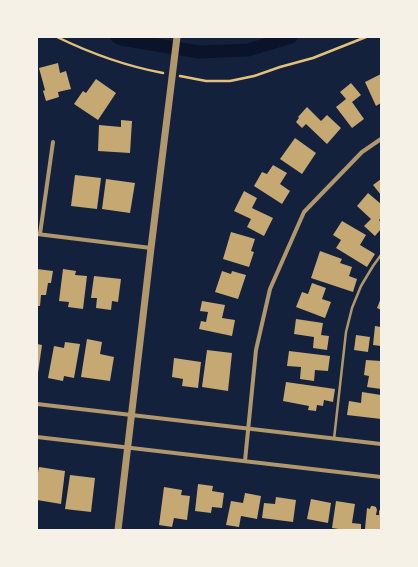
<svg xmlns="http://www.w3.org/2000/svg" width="418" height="567" font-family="'Nunito Sans',sans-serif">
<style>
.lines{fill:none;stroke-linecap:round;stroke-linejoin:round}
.canal{stroke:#0b132b;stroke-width:13}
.building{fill:#c6a872}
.path{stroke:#e5c07b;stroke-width:2.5}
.service{stroke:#b1986c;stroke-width:2.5}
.minor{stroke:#b1986c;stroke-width:4}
.tertiary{stroke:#b1986c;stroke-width:7}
</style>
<rect width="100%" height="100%" fill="#14213d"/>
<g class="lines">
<!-- canal -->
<path class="canal" d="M117 37 121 39 199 52 248 50 291 37"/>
</g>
<!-- building -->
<g class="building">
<path d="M58 63 60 73 66 71 71 89 58 92 59 97 46 101 43 91 45 90 39 68Z"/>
<path d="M381 74V103L376 106 365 82Z"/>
<path d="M96 79 116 93 98 120 74 104 83 91 86 93Z"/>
<path d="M351 83 361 95 352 102 364 119 352 128 336 107 346 99 340 92Z"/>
<path d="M307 107 321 121 327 115 341 128 327 144 306 124 302 128 296 122 299 118 298 117Z"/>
<path d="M121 120 132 121 130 153 98 151 99 125 121 127Z"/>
<path d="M295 138 316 153 302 174 280 159Z"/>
<path d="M273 165 287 173 280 184 290 191 282 204 254 186 262 172 267 174Z"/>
<path d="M75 175 101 178 97 209 71 206Z"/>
<path d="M106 179 135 183 130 213 102 209Z"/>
<path d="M381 179V195L373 185Z"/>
<path d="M244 191 257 198 252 208 273 218 264 236 247 227 251 219 234 211Z"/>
<path d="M368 193 381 204V218L379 220 381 223V229L375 236 364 226 371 219 357 206Z"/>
<path d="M342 221 366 235 360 245 375 254 367 267 336 248 341 240 333 235Z"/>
<path d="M231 232 255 239 251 251 254 252 249 267 223 259Z"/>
<path d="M320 251 342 259 340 263 352 267 349 276 357 279 353 292 311 278Z"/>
<path d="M37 269 53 271 51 283H48L46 295H41L40 306H37Z"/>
<path d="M63 269 76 271 75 275 87 276 83 309 68 307 69 302 59 301Z"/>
<path d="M222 271 231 274 232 271 246 275 238 299 215 292Z"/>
<path d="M94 276 121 279 118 302 112 301 111 310 96 308 97 298H91Z"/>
<path d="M312 283 326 288 322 299 331 302 325 318 296 307 302 292 308 294Z"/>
<path d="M381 298V310L377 308Z"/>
<path d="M202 301 225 305 222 318 235 320 232 336 199 329 201 321 206 322 208 312 200 311Z"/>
<path d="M296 319 323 323 321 335 329 336 327 350 313 348 314 337 294 334Z"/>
<path d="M375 326 381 327V346L373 345Z"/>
<path d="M356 335 370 337 368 352 354 350Z"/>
<path d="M87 339 102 342 100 354 114 357 110 381 81 377Z"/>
<path d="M65 342 80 344 74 378 64 376 63 381 48 378 54 346 64 348Z"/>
<path d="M37 344 42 345 38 373H37Z"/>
<path d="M207 350 232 353 228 391 202 387Z"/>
<path d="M289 351 330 356 328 371 315 370 314 381 300 379 301 367 287 366Z"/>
<path d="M174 358 201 362 198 388 182 386 183 379 172 377Z"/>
<path d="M366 360 381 361V389L367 387 369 376 364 375Z"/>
<path d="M286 382 335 389 333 402 324 400 323 406 317 405 316 411 308 410 309 406 283 401Z"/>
<path d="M362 392 381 395V419L347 415 349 401 361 403Z"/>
<path d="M39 467 65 471 61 504 37 500V478Z"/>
<path d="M70 475 95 478 91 512 65 509Z"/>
<path d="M198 484 213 486 212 491 224 493 222 508 212 507 211 513 195 511Z"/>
<path d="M164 487 182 490 181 495 190 496 187 520 174 518 172 527 159 525Z"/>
<path d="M245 493 261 496 257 519 241 516 239 527 226 525 231 501 243 503Z"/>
<path d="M276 497 296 500 293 522 262 518 264 503 275 504Z"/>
<path d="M311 499 331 503 328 523 307 519Z"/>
<path d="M336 501 355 504 352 523 361 524V530H345L332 528Z"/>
<path d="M371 506H373L376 507 377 510 376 515H379V511L381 508V530L365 529 367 508 370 509Z"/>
</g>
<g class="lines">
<!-- path -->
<g class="path">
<path d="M57 37C92 54 125 66 163 73"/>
<path d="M180 76 206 81H230L254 76 280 67 313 58 366 37"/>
</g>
<!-- service -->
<path class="service" d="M334 439 346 332 352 308 361 286 373 266 381 255"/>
<!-- minor -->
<g class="minor">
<path d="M37 234 151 248"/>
<path d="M40 234 53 142"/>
<path d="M37 404 381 444"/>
<path d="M37 437 381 477"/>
<path d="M245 461 256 350 270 289 304 212 362 152 381 139"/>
</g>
<!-- tertiary -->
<path class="tertiary" d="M118 530 151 248 177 37"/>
</g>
<!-- border -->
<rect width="418" height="567" fill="none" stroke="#f6f1e7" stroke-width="76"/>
</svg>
